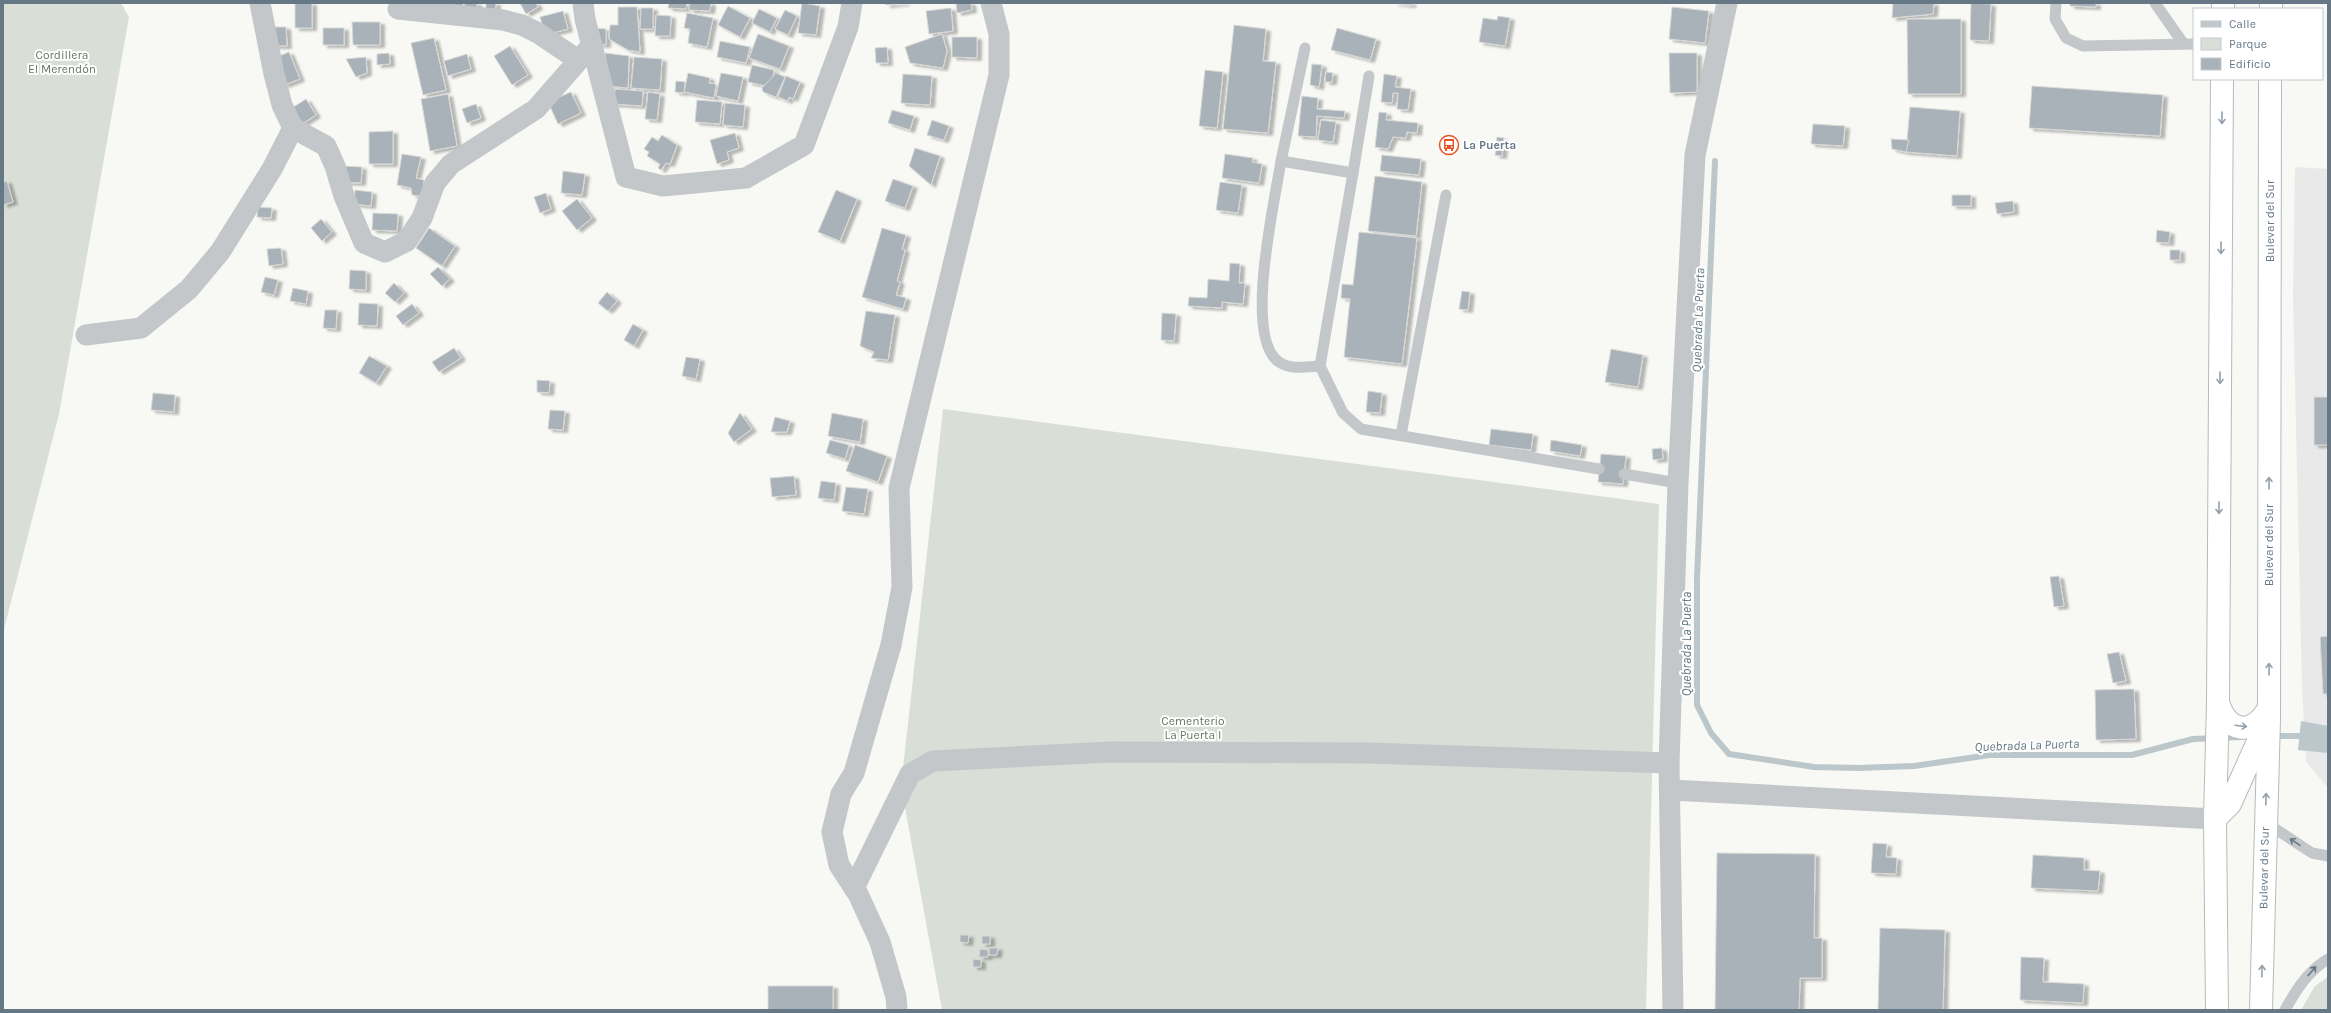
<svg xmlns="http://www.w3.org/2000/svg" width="2331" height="1013" font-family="Karla,sans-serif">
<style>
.built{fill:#e8e9e8}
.green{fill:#d9dfd6}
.water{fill:#bbc7cb}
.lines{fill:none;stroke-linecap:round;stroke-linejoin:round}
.stream{stroke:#bbc7cb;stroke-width:6}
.building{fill:#a9b2b8;stroke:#d9d9d7;filter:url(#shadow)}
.trunk-casing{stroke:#b6babd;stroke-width:24}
.service{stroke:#c3c7ca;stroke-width:11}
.minor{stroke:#c3c7ca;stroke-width:21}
.trunk{stroke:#fff;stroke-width:22}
.oneway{stroke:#94a0aa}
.oneway2{stroke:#667886}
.labels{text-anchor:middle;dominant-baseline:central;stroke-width:4;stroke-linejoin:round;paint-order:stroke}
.park-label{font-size:12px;fill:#667861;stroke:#fff}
.poi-label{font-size:12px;font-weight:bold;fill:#667886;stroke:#fff;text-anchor:start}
.street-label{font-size:12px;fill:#667886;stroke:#fff}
.water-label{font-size:13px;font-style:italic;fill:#627982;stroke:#fff}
</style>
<defs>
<filter id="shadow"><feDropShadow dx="4.5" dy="2.5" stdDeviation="1" flood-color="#0004"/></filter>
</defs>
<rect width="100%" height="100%" fill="#f8f8f5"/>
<!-- built -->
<path class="built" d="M2295 167 2328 169V788L2306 762 2302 688 2293 296Z"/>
<!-- green -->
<g class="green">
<path d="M3 3H121L129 17 59 414 3 633Z"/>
<path d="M943 409 1659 504 1646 1010H942L901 786Z"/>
<path d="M2328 977V1010H2301L2315 986Z"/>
</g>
<!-- water -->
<path class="water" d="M2301 721 2328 726V753L2298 750Z"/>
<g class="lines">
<!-- stream -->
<g class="stream">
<path d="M1715 161 1697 578V705L1711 733 1729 754 1814 767 1858 768 1914 766 1990 755H2132L2193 739 2241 737"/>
<path d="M2272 736H2307"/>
</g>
</g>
<!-- building -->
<g class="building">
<rect x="295" y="3" width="17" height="25"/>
<path d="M442 3H463L462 9 442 7Z"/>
<path d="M465 3H477V11L464 10Z"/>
<path d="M486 3H496L495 16 486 15Z"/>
<path d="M520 3H536L538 7 526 14Z"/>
<path d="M669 3H687L686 9 668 8Z"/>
<path d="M690 3H711L710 11 689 10Z"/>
<path d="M802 3 820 6 816 35 798 33Z"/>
<path d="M886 3H905L886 5Z"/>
<path d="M956 3H971L972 10 957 13Z"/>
<path d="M1394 3H1412L1411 5Z"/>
<path d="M1893 3H1934L1933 14 1892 18Z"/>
<path d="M1971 3 1991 4 1989 41 1970 40Z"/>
<path d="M2070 3H2096V7L2070 6Z"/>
<path d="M728 6 750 18 740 37 718 25Z"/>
<path d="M618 7H637L640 52 628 50 609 39 610 25H618Z"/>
<path d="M1672 7 1709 11 1705 43 1669 39Z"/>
<path d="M641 8H653V29H640Z"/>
<path d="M951 8 953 31 929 34 926 11Z"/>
<path d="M759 9 777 18 770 32 752 23Z"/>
<path d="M785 10 797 16 788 35 775 29Z"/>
<path d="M563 11 568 29 545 35 540 17Z"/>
<path d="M687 13 713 18 707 47 688 43 690 29 684 28Z"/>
<path d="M656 15 671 16 670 36H655Z"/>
<path d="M1498 16 1510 18 1505 46 1479 42 1483 18 1497 20Z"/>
<path d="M1907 19H1961V94H1908Z"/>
<path d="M352 22H380V45H353Z"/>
<path d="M1234 25 1266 29 1263 61 1276 62 1268 133 1223 129Z"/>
<path d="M272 27H286L287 46H272Z"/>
<rect x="323" y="28" width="21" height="17"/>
<path d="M590 28 606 29V45L595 44Z"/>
<path d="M1337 28 1376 39 1370 60 1331 50Z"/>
<path d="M758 34 789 46 780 69 749 58Z"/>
<path d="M942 34 947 51 943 68 910 63 905 47Z"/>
<path d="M952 37H977V58L952 57Z"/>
<path d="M434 38 446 90 423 95 411 43Z"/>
<path d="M720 41 750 47 746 63 717 57Z"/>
<path d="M510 46 528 75 512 85 494 56Z"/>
<path d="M887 47 888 63H876L875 48Z"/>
<path d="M289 52 300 79 284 85 274 58Z"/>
<path d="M389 53 390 64 377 65V54Z"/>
<path d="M605 53 629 56 628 88 609 86Z"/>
<path d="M1669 53H1697V92L1670 93Z"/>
<path d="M467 54 471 69 448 76 444 61Z"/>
<path d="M366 57 367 73 356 77 346 59Z"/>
<path d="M634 57 662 59 660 90 631 88Z"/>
<path d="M1312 64 1322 65 1319 87 1310 85Z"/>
<path d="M752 65 774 70 771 87 748 82Z"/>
<path d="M1205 70 1223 72 1217 128 1199 126Z"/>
<path d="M1326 72 1333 73 1332 82H1325Z"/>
<path d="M688 73 710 78 709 83 716 84 714 98 684 92Z"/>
<path d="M721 73 743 77 738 101 716 96Z"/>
<path d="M776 73 785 77 776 97 763 92 762 88Z"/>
<path d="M903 74 932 76 930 105 901 103Z"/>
<path d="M1384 74 1397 76 1395 87 1411 89 1408 110 1397 109 1398 93H1393L1392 103 1381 102Z"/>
<path d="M786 76 800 82 793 99 789 97 788 101 778 97Z"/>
<path d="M676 81 685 82 684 93 675 92Z"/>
<path d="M2032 86 2163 95 2160 136 2029 128Z"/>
<path d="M615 89 643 91 642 106 614 104Z"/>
<path d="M571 92 581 113 558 124 548 102Z"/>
<path d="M648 92 660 94 657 120 645 119Z"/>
<path d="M448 94 457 146 430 151 421 99Z"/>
<path d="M1302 96 1318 98 1317 109 1345 111 1344 118 1317 116 1316 137 1298 136Z"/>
<path d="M306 99 316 115 302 124 292 108Z"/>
<path d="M697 100 722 102 720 124 695 122Z"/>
<path d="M725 103 745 105 743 127 723 125Z"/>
<path d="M476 104 481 118 467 123 462 109Z"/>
<path d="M1910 107 1960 111 1957 156 1906 152Z"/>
<path d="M892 110 914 116 910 130 888 123Z"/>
<path d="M1379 112 1387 113 1386 120 1418 123 1417 133 1407 132 1406 138 1393 137 1388 149 1375 147Z"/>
<path d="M932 120 949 126 944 140 927 135Z"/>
<path d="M1321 120 1336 122 1333 142 1318 140Z"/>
<path d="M1813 124 1845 126 1843 146 1811 144Z"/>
<path d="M393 131V164H369V132Z"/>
<path d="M735 133 739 148 727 152 729 160 717 164 710 140Z"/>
<path d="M662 135 677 145 670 164 666 163 661 170 658 168 660 164 647 156 649 152 644 149 652 137 658 141Z"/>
<path d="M1497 137 1504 138 1502 156 1495 155Z"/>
<path d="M1891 139 1909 140 1906 152 1892 149Z"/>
<path d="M915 148 940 156 931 185 909 166Z"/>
<path d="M402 154 421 157 416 178 424 180 422 196 412 195 411 188 397 185Z"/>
<path d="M1225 154 1253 158 1252 162 1262 164 1259 183 1222 178Z"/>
<path d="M1382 155 1421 159 1419 175 1380 171Z"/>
<path d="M342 166 362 167 361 183 341 182Z"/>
<path d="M563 171 585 174 582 195 561 193Z"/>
<path d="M1375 176 1422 182 1416 236 1368 231Z"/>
<path d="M893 179 913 186 905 208 885 201Z"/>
<path d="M7 181 13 202 3 205V182Z"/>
<path d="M1220 182 1242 185 1238 213 1216 210Z"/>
<path d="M355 190 372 192 371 206 354 204Z"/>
<path d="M836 190 857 199 840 241 818 232Z"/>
<path d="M546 193 551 209 540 213 534 197Z"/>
<rect x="1952" y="195" width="19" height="11"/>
<path d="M577 199 592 218 577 230 562 211Z"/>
<path d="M2013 201 2014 212 1997 214 1995 203Z"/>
<path d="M258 207 272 208 271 218 257 217Z"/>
<path d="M373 213 398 214 397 231 372 230Z"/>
<path d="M321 219 332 232 322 241 311 228Z"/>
<path d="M429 228 455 246 442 266 416 248Z"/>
<path d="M882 228 906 235 902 249 905 250 897 281 900 282 896 295 906 298 903 309 862 297Z"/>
<path d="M2157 230 2170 232 2169 243 2156 242Z"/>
<path d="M1359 232 1417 238 1402 364 1344 357 1350 299 1341 298 1342 284 1353 285Z"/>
<path d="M281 248 283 264 269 266 267 249Z"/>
<rect x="2170" y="250" width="10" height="10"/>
<path d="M1230 263 1240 264 1239 283H1245L1243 304 1222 302V308L1188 306 1189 297 1207 298 1208 279 1229 281Z"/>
<path d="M438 267 450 279 442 286 430 274Z"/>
<path d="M350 270 366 271V290L349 289Z"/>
<path d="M265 277 278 280 274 295 261 292Z"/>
<path d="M394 283 404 293 395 302 385 293Z"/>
<path d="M293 288 308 291 306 304 290 301Z"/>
<path d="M1462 291 1470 292 1468 310 1459 309Z"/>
<path d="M607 292 617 301 608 311 598 303Z"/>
<path d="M359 303 378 304 377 326 358 325Z"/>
<path d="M412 304 419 313 403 325 396 316Z"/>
<path d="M325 310H337L336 329 323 328Z"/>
<path d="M866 311 895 315 888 360 871 358 874 352 860 346Z"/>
<path d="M1162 313 1176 314 1174 341 1161 340Z"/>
<path d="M633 324 643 330 634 346 624 340Z"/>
<path d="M454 348 461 358 439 372 432 362Z"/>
<path d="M1611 349 1643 355 1638 387 1605 382Z"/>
<path d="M369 356 387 366 376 383 359 373Z"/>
<path d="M686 357 700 359 696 379 682 376Z"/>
<path d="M537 380 550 381 549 393 537 392Z"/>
<path d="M1368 391 1382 393 1380 413 1366 412Z"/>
<path d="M153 393 175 395 174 412 151 410Z"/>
<rect x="2314" y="397" width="14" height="48"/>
<path d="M550 410 565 411 563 430 548 429Z"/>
<path d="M740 413 752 429 734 442 728 433Z"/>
<path d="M832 413 863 419 860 442 828 436Z"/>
<path d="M775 417 790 421 787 432H771Z"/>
<path d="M1491 429 1533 434 1531 450 1489 445Z"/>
<path d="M830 440 849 445 845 459 826 453Z"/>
<path d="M1551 440 1582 445 1580 456 1550 451Z"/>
<path d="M855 445 887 456 878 482 846 471Z"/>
<path d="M1662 448 1663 459 1653 460 1652 449Z"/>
<path d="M1601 454 1626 456 1623 484 1598 482Z"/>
<path d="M794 476 796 495 772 497 770 478Z"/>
<path d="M821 481 836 483 834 500 818 498Z"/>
<path d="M846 487 868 489 864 514 842 511Z"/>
<path d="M2059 576 2064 606 2054 607 2050 577Z"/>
<path d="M2328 636V694H2323L2320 637Z"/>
<path d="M2119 652 2126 681 2113 683 2107 654Z"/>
<path d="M2134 689 2136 739 2096 740 2095 690Z"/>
<path d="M1873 843 1887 844 1886 857 1897 858 1896 874 1871 873Z"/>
<path d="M1717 853 1815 854 1814 938H1822V978H1800L1799 1010H1715Z"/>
<path d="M2033 855 2084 858V870L2100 871 2098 891 2031 888Z"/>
<path d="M1880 928 1945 930 1943 1010H1878Z"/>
<path d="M960 935H969L968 943 960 942Z"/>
<rect x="982" y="936" width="8" height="8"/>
<path d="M989 948H998L997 955H989Z"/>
<path d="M980 949 988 950V957H979Z"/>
<path d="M2021 957 2044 958 2043 982 2084 984 2083 1003 2020 1000Z"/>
<path d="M973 959 981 960V967H973Z"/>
<rect x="768" y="986" width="65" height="24"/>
</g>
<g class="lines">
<defs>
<g id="trunk">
<path d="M2223 9V3"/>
<path d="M2271 9V3"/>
<path d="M2218 702C2227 733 2252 737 2269 708"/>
<path d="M2215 819 2230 804 2264 728"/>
<path d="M2217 1010 2215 819 2218 702 2222 79"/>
<path d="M2261 1010 2269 719 2270 79"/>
</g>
</defs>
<!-- trunk casing -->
<use href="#trunk" class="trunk-casing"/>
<!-- service -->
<g class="service">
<path d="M2056 3 2055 19 2066 38 2083 46 2194 44"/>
<path d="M2155 3 2183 43"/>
<path d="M1281 161 1305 48"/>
<path d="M1353 173 1369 76"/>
<path d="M1320 366C1306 367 1291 370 1279 362 1243 338 1275 200 1281 161L1353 173 1320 366 1343 413 1361 429 1599 469"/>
<path d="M1401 435 1446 195"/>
<path d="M1624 474 1678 483"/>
<path d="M2265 822 2312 853 2328 856"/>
<path d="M2285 1010C2296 990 2308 971 2328 959"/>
</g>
<!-- minor -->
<g class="minor">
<path d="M260 3 274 74 282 105 293 128 326 146 335 166 344 196 364 243 385 252 407 241 422 218 435 183 451 164 536 109 592 45"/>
<path d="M583 3 585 19 626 177 663 186 746 178 804 145 848 27 852 3"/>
<path d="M398 9 503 20 522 25 538 33 578 60"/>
<path d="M86 335 141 328 189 289 220 252 272 169 293 128"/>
<path d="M1671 790 2215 819"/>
<path d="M854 888 910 774 933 761 1110 752 1368 753 1669 763"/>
<path d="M897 1010 896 997 880 942 858 894 839 865 832 832 841 794 854 773 891 645 902 587 899 488 999 75V34L991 3"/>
<path d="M1673 1010 1669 763 1678 483 1695 155 1727 3"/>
</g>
<!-- trunk -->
<use href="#trunk" class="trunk"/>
</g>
<!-- one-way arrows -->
<defs><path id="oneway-shaft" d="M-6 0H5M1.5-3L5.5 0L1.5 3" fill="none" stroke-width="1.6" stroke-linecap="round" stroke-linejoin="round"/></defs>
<g class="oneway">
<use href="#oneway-shaft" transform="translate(2222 118) rotate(90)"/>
<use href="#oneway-shaft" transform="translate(2221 248) rotate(90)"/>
<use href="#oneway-shaft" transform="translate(2220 378) rotate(90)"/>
<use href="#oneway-shaft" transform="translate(2269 483) rotate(-90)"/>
<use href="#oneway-shaft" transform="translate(2219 508) rotate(90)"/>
<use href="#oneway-shaft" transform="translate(2269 669) rotate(-90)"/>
<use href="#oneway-shaft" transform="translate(2241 726) rotate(7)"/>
<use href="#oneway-shaft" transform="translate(2266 799) rotate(-88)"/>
<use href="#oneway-shaft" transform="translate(2262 971) rotate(-89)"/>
</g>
<g class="oneway2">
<use href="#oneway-shaft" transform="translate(2295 842) rotate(-146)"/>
<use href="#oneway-shaft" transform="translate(2312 971) rotate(-49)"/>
</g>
<!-- icons -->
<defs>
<symbol id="bus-ring" viewBox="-11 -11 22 22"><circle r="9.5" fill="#fff" stroke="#e75425" stroke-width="1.5"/><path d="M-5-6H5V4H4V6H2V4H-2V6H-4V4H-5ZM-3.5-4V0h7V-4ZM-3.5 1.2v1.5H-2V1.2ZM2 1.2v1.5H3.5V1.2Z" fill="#e75425"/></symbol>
</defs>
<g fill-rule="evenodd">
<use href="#bus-ring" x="1438" y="134" width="22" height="22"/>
</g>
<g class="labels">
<!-- park labels -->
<g class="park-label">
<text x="62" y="55">Cordillera<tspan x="62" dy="14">El Merendón</tspan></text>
<text x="1193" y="721">Cementerio<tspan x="1193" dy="14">La Puerta I</tspan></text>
</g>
<!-- poi labels -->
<g class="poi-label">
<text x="1463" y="145">La Puerta</text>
</g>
<!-- street labels -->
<g class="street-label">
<text transform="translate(2270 221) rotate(-90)">Bulevar del Sur</text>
<text transform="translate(2269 545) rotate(-90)">Bulevar del Sur</text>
<text transform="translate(2264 868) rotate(-89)">Bulevar del Sur</text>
</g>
<!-- water labels -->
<g class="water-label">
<text transform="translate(1698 320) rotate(-88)">Quebrada La Puerta</text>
<text transform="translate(1686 644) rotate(-90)">Quebrada La Puerta</text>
<text transform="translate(2027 745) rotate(-2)">Quebrada La Puerta</text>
</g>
</g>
<!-- border -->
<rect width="2331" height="1013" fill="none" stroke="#667886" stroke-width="8"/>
<!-- legend -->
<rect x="2193" y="8" width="130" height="72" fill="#ffffff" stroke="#c2c9cf"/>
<rect x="2201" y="21" width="20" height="6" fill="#c3c7ca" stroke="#c2c9cf"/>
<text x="2229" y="28" font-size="12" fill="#667886">Calle</text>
<rect x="2201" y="38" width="20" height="12" fill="#d9dfd6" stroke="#c2c9cf"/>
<text x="2229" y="48" font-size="12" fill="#667886">Parque</text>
<rect x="2201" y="58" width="20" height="12" fill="#a9b2b8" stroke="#c2c9cf"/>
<text x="2229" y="68" font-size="12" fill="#667886">Edificio</text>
</svg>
